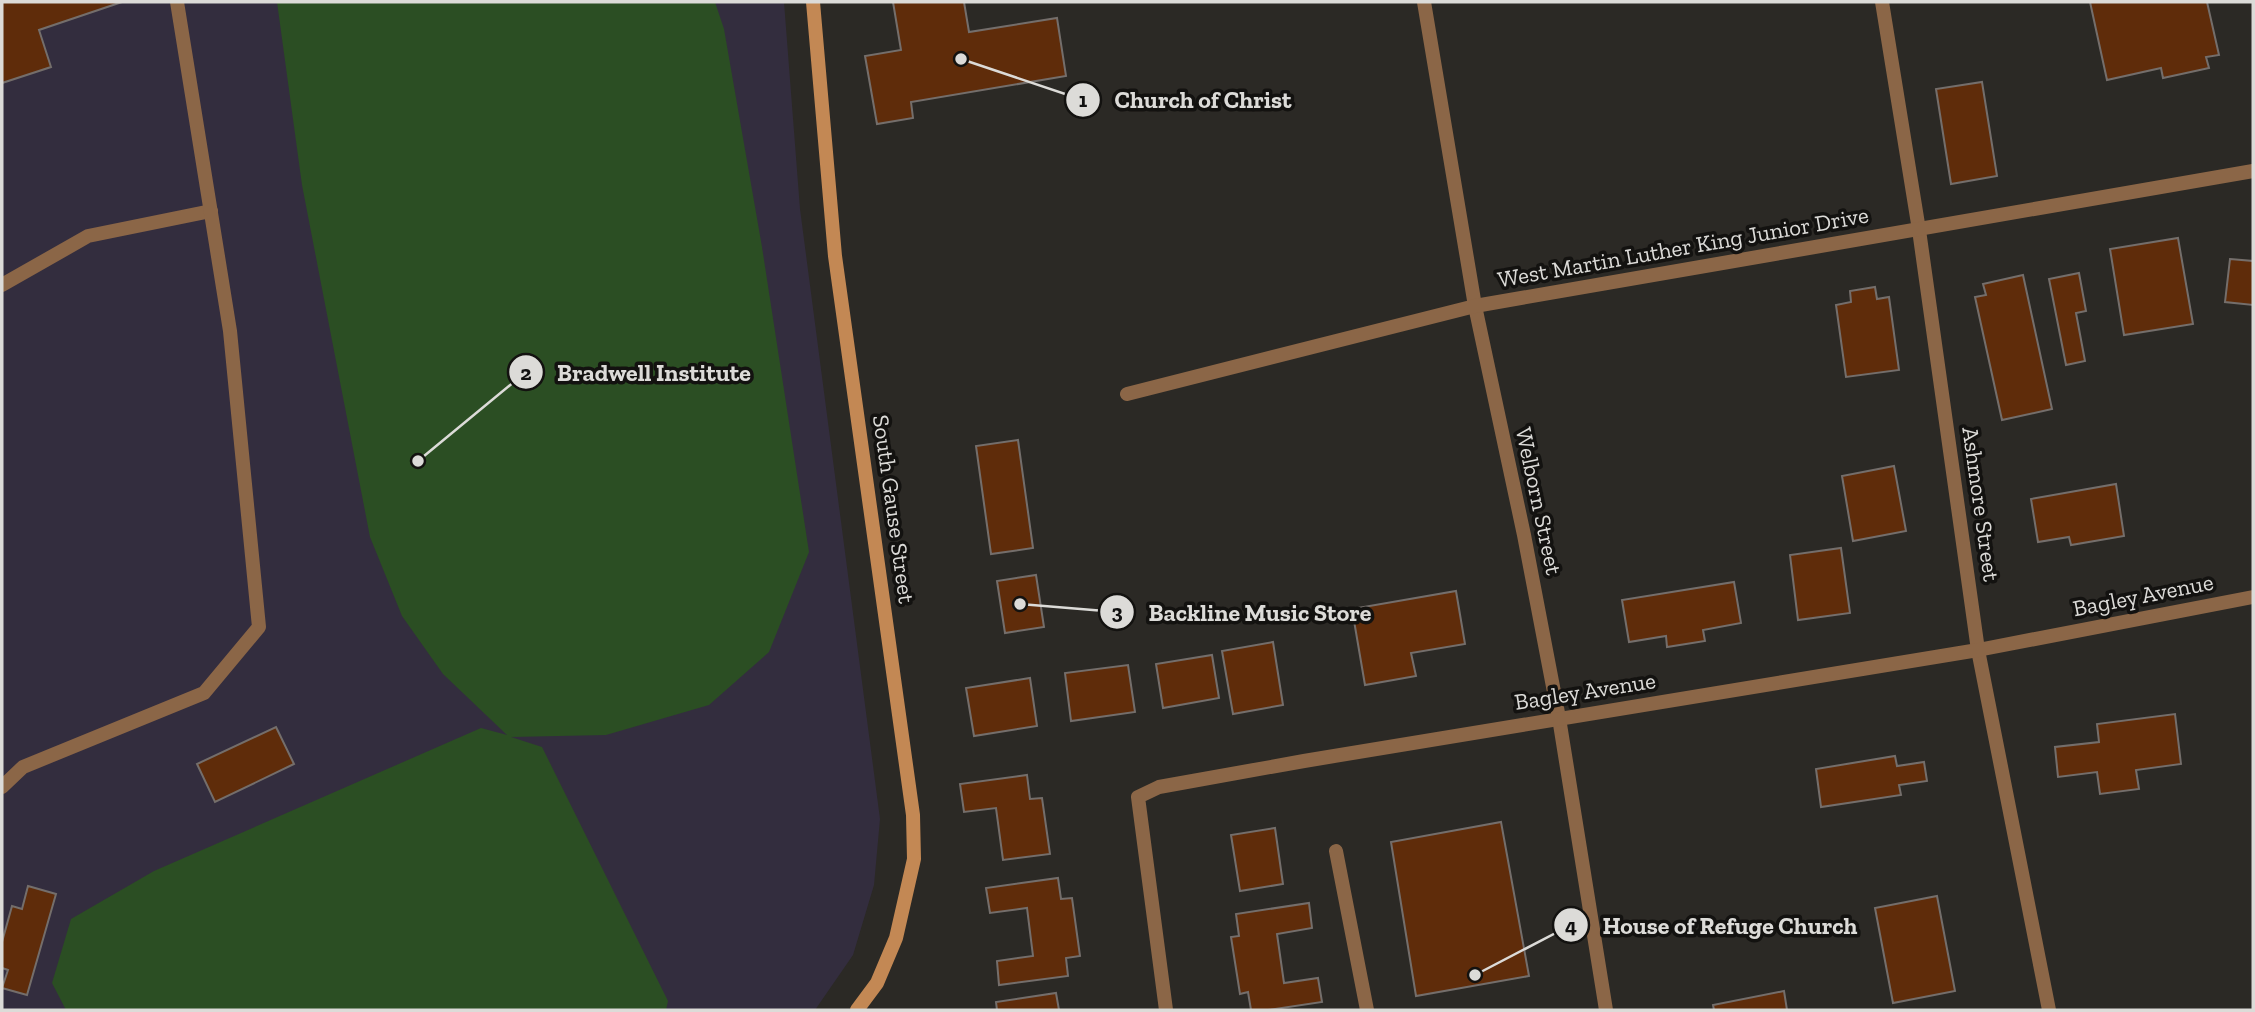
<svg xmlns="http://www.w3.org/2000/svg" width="2255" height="1012" font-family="'Zilla Slab',serif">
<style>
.education{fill:#332d3e}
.green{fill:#2b4e23}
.building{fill:#5f2c0a;stroke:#746e6b;stroke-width:2}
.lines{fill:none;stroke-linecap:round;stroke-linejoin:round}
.lane{stroke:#8b6647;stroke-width:14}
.street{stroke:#8b6647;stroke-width:14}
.secondary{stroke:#c38854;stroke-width:14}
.labels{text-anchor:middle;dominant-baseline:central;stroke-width:7;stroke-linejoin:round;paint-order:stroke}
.street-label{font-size:23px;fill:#dcdbd8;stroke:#131210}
.leader{fill:none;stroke:#dcdbd8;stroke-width:2.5}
.callout-dot{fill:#dcdbd8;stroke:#131210;stroke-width:2.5}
.mark-label{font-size:21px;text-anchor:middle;font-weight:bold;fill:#111}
.callout-label{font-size:24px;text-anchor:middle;font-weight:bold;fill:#dcdbd8;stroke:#131210;stroke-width:7;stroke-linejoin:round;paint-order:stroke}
</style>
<rect width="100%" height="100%" fill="#2b2925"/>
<!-- education -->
<path class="education" d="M2 2H784L800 209 880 819 874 885 853 955 815 1010H2Z"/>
<!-- green -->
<path class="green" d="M277 2H715L724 29 762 247 809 552 769 652 709 705 606 735 511 737 542 747 668 1001 666 1010H66L52 983 71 919 154 871 481 728 507 735 443 674 402 616 370 537 302 185Z"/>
<!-- building -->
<g class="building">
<path d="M2 2H122L39 30 51 67 2 83Z"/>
<path d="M893 2H964L969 32 1057 18 1066 76 911 102 913 118 877 124 865 56 901 50Z"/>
<path d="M2090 2H2207L2219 55 2206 57 2209 68 2163 78 2161 68 2107 80Z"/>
<path d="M1982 82 1997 176 1951 184 1936 89Z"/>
<path d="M2178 238 2193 324 2124 335 2110 249Z"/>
<path d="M2230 259 2253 261V305L2225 302Z"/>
<path d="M2079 273 2086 311 2076 313 2085 361 2066 365 2049 279Z"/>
<path d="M2023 275 2052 409 2002 420 1975 297 1986 295 1983 284Z"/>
<path d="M1875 287 1877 299 1889 297 1899 370 1846 377 1836 305 1851 302 1850 291Z"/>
<path d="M1018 440 1033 548 991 554 976 446Z"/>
<path d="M1894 466 1906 531 1853 541 1842 476Z"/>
<path d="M2116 484 2124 536 2071 545 2069 537 2038 542 2031 499Z"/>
<path d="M1841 548 1850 613 1798 620 1790 555Z"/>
<path d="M1036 575 1044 627 1005 633 997 581Z"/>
<path d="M1734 582 1741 623 1703 630 1705 641 1667 647 1666 636 1629 642 1622 600Z"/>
<path d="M1456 591 1465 644 1411 653 1416 676 1365 685 1352 609Z"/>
<path d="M1273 642 1283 705 1233 714 1222 651Z"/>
<path d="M1212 655 1219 698 1163 708 1156 664Z"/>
<path d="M1128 665 1135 712 1071 721 1065 673Z"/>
<path d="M1030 678 1037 726 974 736 966 688Z"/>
<path d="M2175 714 2181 764 2136 770 2139 789 2100 794 2097 772 2058 777 2055 747 2099 742 2097 724Z"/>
<path d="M276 727 294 764 215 802 197 764Z"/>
<path d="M1895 756 1897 766 1924 762 1927 781 1899 785 1901 795 1821 807 1816 769Z"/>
<path d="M1027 775 1030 799 1042 798 1050 854 1003 860 996 808 964 812 960 784Z"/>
<path d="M1501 822 1529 976 1416 996 1391 842Z"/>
<path d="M1275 828 1283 884 1240 891 1231 835Z"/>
<path d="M1058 878 1061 899 1072 898 1080 956 1066 958 1068 976 999 985 997 961 1033 956 1027 908 990 913 986 888Z"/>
<path d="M28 886 56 894 27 995 2 988 8 970 2 968V942L12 906 22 909Z"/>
<path d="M1937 896 1955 991 1893 1003 1875 908Z"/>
<path d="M1309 903 1312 928 1277 934 1284 983 1318 978 1322 1002 1268 1010H1251L1248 992 1240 994 1231 937 1239 936 1236 914Z"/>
<path d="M1784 991 1787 1010H1714L1713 1005Z"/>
<path d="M1056 993 1059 1010H997L996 1002Z"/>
</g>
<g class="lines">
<!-- lane -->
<g class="lane">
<path d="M2 285 88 236 211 211"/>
<path d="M2 787 23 767 204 693 259 627 230 331 177 2"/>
<path d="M1336 851 1367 1010"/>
</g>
<!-- street -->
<g class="street">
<path d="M1424 2 1475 306 1524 535 1559 718 1606 1010"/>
<path d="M1882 2 1919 230 1978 650 2049 1010"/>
<path d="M1127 394 1475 306 2253 171"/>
<path d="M1166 1010 1138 797 1159 787 1304 761 1978 650 2253 597"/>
</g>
<!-- secondary -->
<path class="secondary" d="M813 2 835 256 913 815 914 859 896 938 877 983 857 1010"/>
</g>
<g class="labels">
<!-- street labels -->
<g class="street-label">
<text transform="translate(1683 247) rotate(-10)">West Martin Luther King Junior Drive</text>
<text transform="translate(1539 501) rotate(78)">Welborn Street</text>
<text transform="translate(1981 504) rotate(82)">Ashmore Street</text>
<text transform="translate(894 509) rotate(82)">South Gause Street</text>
<text transform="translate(2143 595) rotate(-11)">Bagley Avenue</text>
<text transform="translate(1585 691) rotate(-9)">Bagley Avenue</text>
</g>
</g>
<!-- callouts -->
<path class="leader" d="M961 59L1083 100M418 461L526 372M1020 604L1117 612M1475 975L1571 925"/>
<g class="callout-dot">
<circle cx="961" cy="59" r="7"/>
<circle cx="418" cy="461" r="7"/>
<circle cx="1020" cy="604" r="7"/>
<circle cx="1475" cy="975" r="7"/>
<circle cx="1083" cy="100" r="18"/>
<circle cx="526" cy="372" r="18"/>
<circle cx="1117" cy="612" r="18"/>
<circle cx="1571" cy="925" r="18"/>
</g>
<g class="mark-label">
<text x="1083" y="107">1</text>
<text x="526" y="380">2</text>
<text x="1117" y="619">3</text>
<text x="1571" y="933">4</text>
</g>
<g class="callout-label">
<text x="1203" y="108">Church of Christ</text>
<text x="654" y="381">Bradwell Institute</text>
<text x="1260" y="621">Backline Music Store</text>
<text x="1730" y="934">House of Refuge Church</text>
</g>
<!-- border -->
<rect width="2255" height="1012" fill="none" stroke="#dcdbd8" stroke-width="7"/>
</svg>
